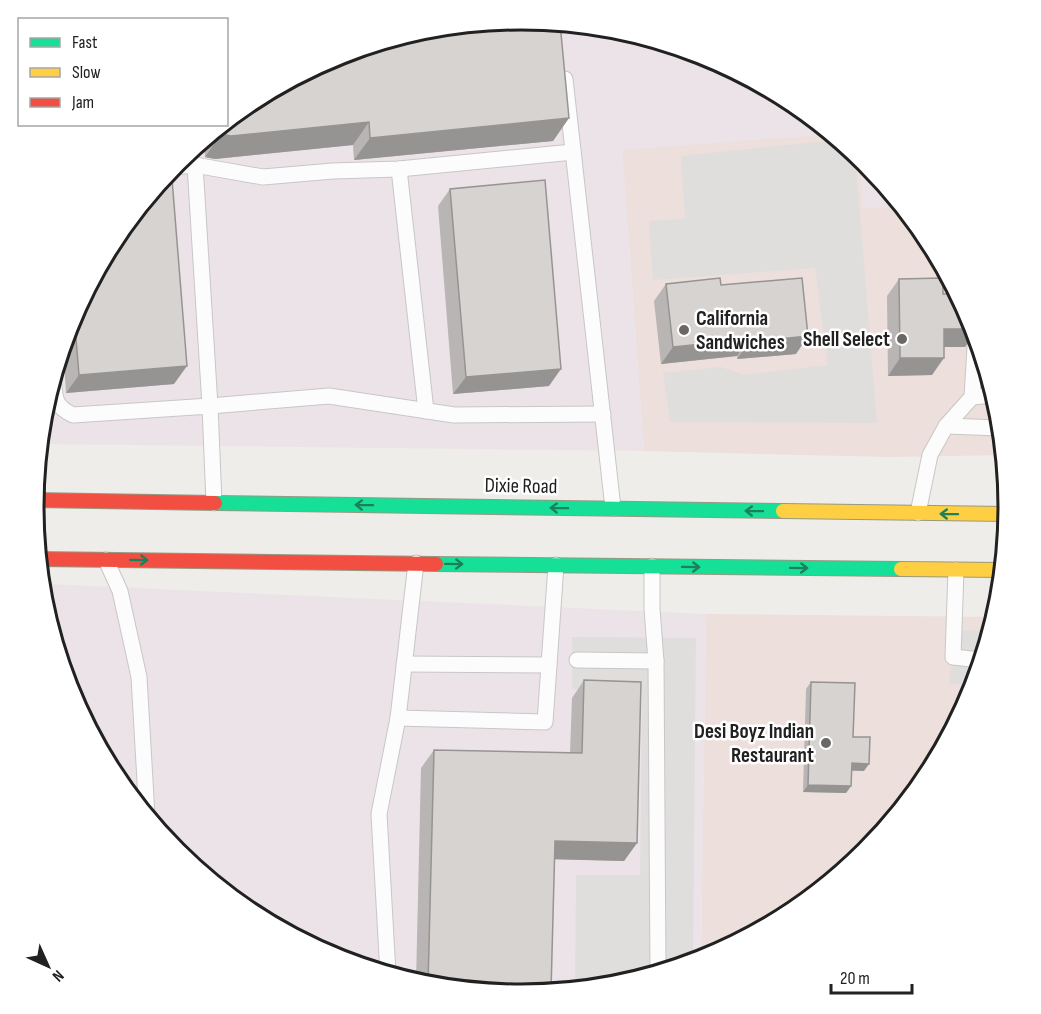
<svg xmlns="http://www.w3.org/2000/svg" width="1041" height="1014" font-family="'Sofia Sans Condensed',sans-serif">
<style>
.commercial{fill:#ecdfdc}
.industrial{fill:#ece3e8}
.parking{fill:#dfdedd}
.lines{fill:none;stroke-linecap:round;stroke-linejoin:round}
.lane-casing{stroke:#c8c7c6;stroke-width:17}
.fast-casing{stroke:#979982;stroke-width:16}
.slow-casing{stroke:#979982;stroke-width:16}
.jam-casing{stroke:#979982;stroke-width:16}
.lane{stroke:#fdfcfc;stroke-width:15}
.fast{stroke:#16e098;stroke-width:14}
.slow{stroke:#ffcf43;stroke-width:14}
.jam{stroke:#f24e42;stroke-width:14}
.wall{fill:#b8b5b4}
.shaded-wall{fill:#969492}
.building{fill:#d6d3d1;stroke:#969492;stroke-width:1.5}
.oneway{stroke:#1c805c}
.poi-dot{fill:#696867;stroke:#fff;stroke-width:2}
.labels{text-anchor:middle;dominant-baseline:central;stroke-width:5;stroke-linejoin:round;paint-order:stroke}
.poi-label{font-size:21px;font-weight:bold;fill:#212121;stroke:#fff;text-anchor:end}
.street-label{font-size:21px;fill:#212121;stroke:#fff}
.rim{fill:none;stroke:#212121;stroke-width:3}
</style>
<rect width="100%" height="100%" fill="#efedea"/>
<!-- commercial -->
<g class="commercial">
<path d="M831 134 860 158 863 208 901 206 926 236 971 321 999 412 1003 455 890 457 644 451 622 149Z"/>
<path d="M706 614 994 617 971 694 926 778 865 852 791 913 701 959Z"/>
</g>
<!-- industrial -->
<g class="industrial">
<path d="M521 20 616 29 707 57 792 102 831 134 622 150 644 451 39 444 42 412 70 320 115 236 176 162 222 125 226 124 334 56 426 29Z"/>
<path d="M860 158 865 163 901 206 863 208Z"/>
<path d="M47 584 706 614 701 959 615 985 520 994 425 985 334 957 249 912 176 851 115 778 70 693 46 615Z"/>
</g>
<!-- parking -->
<g class="parking">
<path d="M838 140 855 154 877 423 670 422 663 373 721 367 744 375 828 365 815 268 653 280 649 221 685 219 681 156Z"/>
<path d="M956 630 990 631 974 685 949 684Z"/>
<path d="M572 637 696 638 693 962 615 985 575 989 576 875H640L642 689H572Z"/>
</g>
<g class="lines">
<defs>
<g id="lane">
<path d="M565 79 613 508"/>
<path d="M195 165 210 406 329 396 454 415 603 414"/>
<path d="M172 167 195 165 263 177 333 171 399 169 573 152"/>
<path d="M399 169 426 411"/>
<path d="M53 378C55 398 54 406 73 415L210 406 214 503"/>
<path d="M972 397 993 395"/>
<path d="M946 426 1000 428"/>
<path d="M918 513 930 455 946 426 972 397 975 347"/>
<path d="M106 560 120 591 139 677 147 816"/>
<path d="M652 566V609L656 661 658 972"/>
<path d="M956 570 953 657 981 660"/>
<path d="M577 660 656 661"/>
<path d="M404 664 549 665"/>
<path d="M398 718 545 722 556 565"/>
<path d="M388 974 379 814 398 718 416 563"/>
</g>
<g id="fast">
<path d="M215 503 783 511"/>
<path d="M436 564 901 569"/>
</g>
<g id="slow">
<path d="M783 511 1007 514"/>
<path d="M901 569 1002 570"/>
</g>
<g id="jam">
<path d="M34 500 215 503"/>
<path d="M38 559 436 564"/>
</g>
</defs>
<!-- lane casing -->
<use href="#lane" class="lane-casing"/>
<!-- fast casing -->
<use href="#fast" class="fast-casing"/>
<!-- slow casing -->
<use href="#slow" class="slow-casing"/>
<!-- jam casing -->
<use href="#jam" class="jam-casing"/>
<!-- lane -->
<use href="#lane" class="lane"/>
<!-- fast -->
<use href="#fast" class="fast"/>
<!-- slow -->
<use href="#slow" class="slow"/>
<!-- jam -->
<use href="#jam" class="jam"/>
</g>
<!-- wall -->
<g class="wall">
<path d="M569 118 553 141 354 160 353 145 215 159 205 157 204 145H196L222 124Z"/>
<path d="M450 189 549 386 453 394 438 206Z"/>
<path d="M115 236 174 384 66 393 63 345 70 320Z"/>
<path d="M899 279 943 294 975 337 970 340 965 347H944L932 375 888 376 887 296Z"/>
<path d="M666 284 721 285 796 354 737 359V356L661 364 654 301Z"/>
<path d="M996 403 999 412V419L995 418V404Z"/>
<path d="M584 680 637 843 624 861 555 859 520 994 425 985 416 982 421 768 434 750 570 753 572 698Z"/>
<path d="M811 682 853 737 864 771H852L851 786 846 793 803 792 806 689Z"/>
<path d="M973 686 971 694 964 706 965 698Z"/>
</g>
<!-- shaded-wall -->
<g class="shaded-wall">
<path d="M569 118 553 141 354 160 370 138Z"/>
<path d="M369 122 353 145 215 159 205 157 221 134Z"/>
<path d="M213 132 204 145H196Z"/>
<path d="M944 329H974L976 338 970 340 965 347H931Z"/>
<path d="M808 336 796 354 737 359 749 342Z"/>
<path d="M749 339 737 356 661 364 673 347Z"/>
<path d="M900 358H944L932 375 888 376Z"/>
<path d="M187 366 174 384 66 393 79 375Z"/>
<path d="M561 369 549 386 453 394 466 377Z"/>
<path d="M999 413V419L995 418Z"/>
<path d="M852 763 869 764 864 771 847 770Z"/>
<path d="M808 785 851 786 846 793 803 792Z"/>
<path d="M555 841 637 843 624 861 543 859Z"/>
</g>
<!-- building -->
<g class="building">
<path d="M521 20 560 23 569 118 370 138 369 122 231 136 221 134 220 126 222 124H226V121L250 101 334 56 426 29Z"/>
<path d="M162 179H172L187 366 79 375 74 314 115 236Z"/>
<path d="M545 180 561 369 466 377 450 189Z"/>
<path d="M720 278 721 285 802 278 808 336 749 342V339L673 347 666 284Z"/>
<path d="M943 278V294H957L971 321 974 329H944V358H900L899 279Z"/>
<path d="M584 680 641 682 637 843 555 841 551 991 531 993H503L428 985 434 750 582 753Z"/>
<path d="M811 682 855 683 853 737H870L869 764 852 763 851 786 808 785Z"/>
</g>
<!-- one-way arrows -->
<defs><path id="oneway-shaft" d="M-6 0H5M1.5-3L5.5 0L1.5 3" fill="none" stroke-width="1.6" stroke-linecap="round" stroke-linejoin="round" transform="scale(1.5)"/></defs>
<g class="oneway">
<use href="#oneway-shaft" transform="translate(364 505) rotate(-179)"/>
<use href="#oneway-shaft" transform="translate(559 508) rotate(-179)"/>
<use href="#oneway-shaft" transform="translate(754 511) rotate(-179)"/>
<use href="#oneway-shaft" transform="translate(949 514) rotate(-179)"/>
<use href="#oneway-shaft" transform="translate(139 560) rotate(1)"/>
<use href="#oneway-shaft" transform="translate(454 564) rotate(1)"/>
<use href="#oneway-shaft" transform="translate(691 567) rotate(1)"/>
<use href="#oneway-shaft" transform="translate(799 568) rotate(1)"/>
</g>
<!-- markers -->
<g class="poi-dot">
<circle cx="684" cy="330" r="6"/>
<circle cx="902" cy="339" r="6"/>
<circle cx="826" cy="743" r="6"/>
</g>
<g class="labels">
<!-- poi labels -->
<g class="poi-label">
<text x="696" y="318" text-anchor="start">California<tspan x="696" dy="24">Sandwiches</tspan></text>
<text x="890" y="339">Shell Select</text>
<text x="814" y="731">Desi Boyz Indian<tspan x="814" dy="24">Restaurant</tspan></text>
</g>
<!-- street labels -->
<g class="street-label">
<text transform="translate(521 486) rotate(1)">Dixie Road</text>
</g>
</g>
<!-- crop -->
<path d="M0 0H1041V1014H0ZM44 507a477 477 0 1 1 954 0a477 477 0 1 1-954 0Z" fill="#fff" fill-rule="evenodd"/>
<path class="rim" d="M44 507a477 477 0 1 1 954 0a477 477 0 1 1-954 0Z"/>
<!-- legend -->
<rect x="18" y="18" width="210" height="108" fill="#ffffff" stroke="#a6a6a6" stroke-width="1.5"/>
<rect x="30" y="38" width="30" height="9" fill="#16e098" stroke="#a6a6a6" stroke-width="1.5"/>
<text x="72" y="48" font-size="18" fill="#212121">Fast</text>
<rect x="30" y="68" width="30" height="9" fill="#ffcf43" stroke="#a6a6a6" stroke-width="1.5"/>
<text x="72" y="78" font-size="18" fill="#212121">Slow</text>
<rect x="30" y="98" width="30" height="9" fill="#f24e42" stroke="#a6a6a6" stroke-width="1.5"/>
<text x="72" y="108" font-size="18" fill="#212121">Jam</text>
<!-- north arrow -->
<g transform="translate(48 966) rotate(135)" stroke="#ffffff" stroke-width="4.5" paint-order="stroke">
<path d="M0-4.5L10 22L0 15L-10 22Z" fill="#212121"/>
<text y="-9" font-size="16" font-weight="bold" text-anchor="middle" fill="#212121">N</text>
</g>
<!-- scale -->
<path d="M831 984v9h81v-9" fill="none" stroke="#212121" stroke-width="3"/>
<text x="840" y="984" font-size="18" fill="#212121" stroke="#ffffff" stroke-width="4.5" paint-order="stroke">20 m</text>
</svg>
